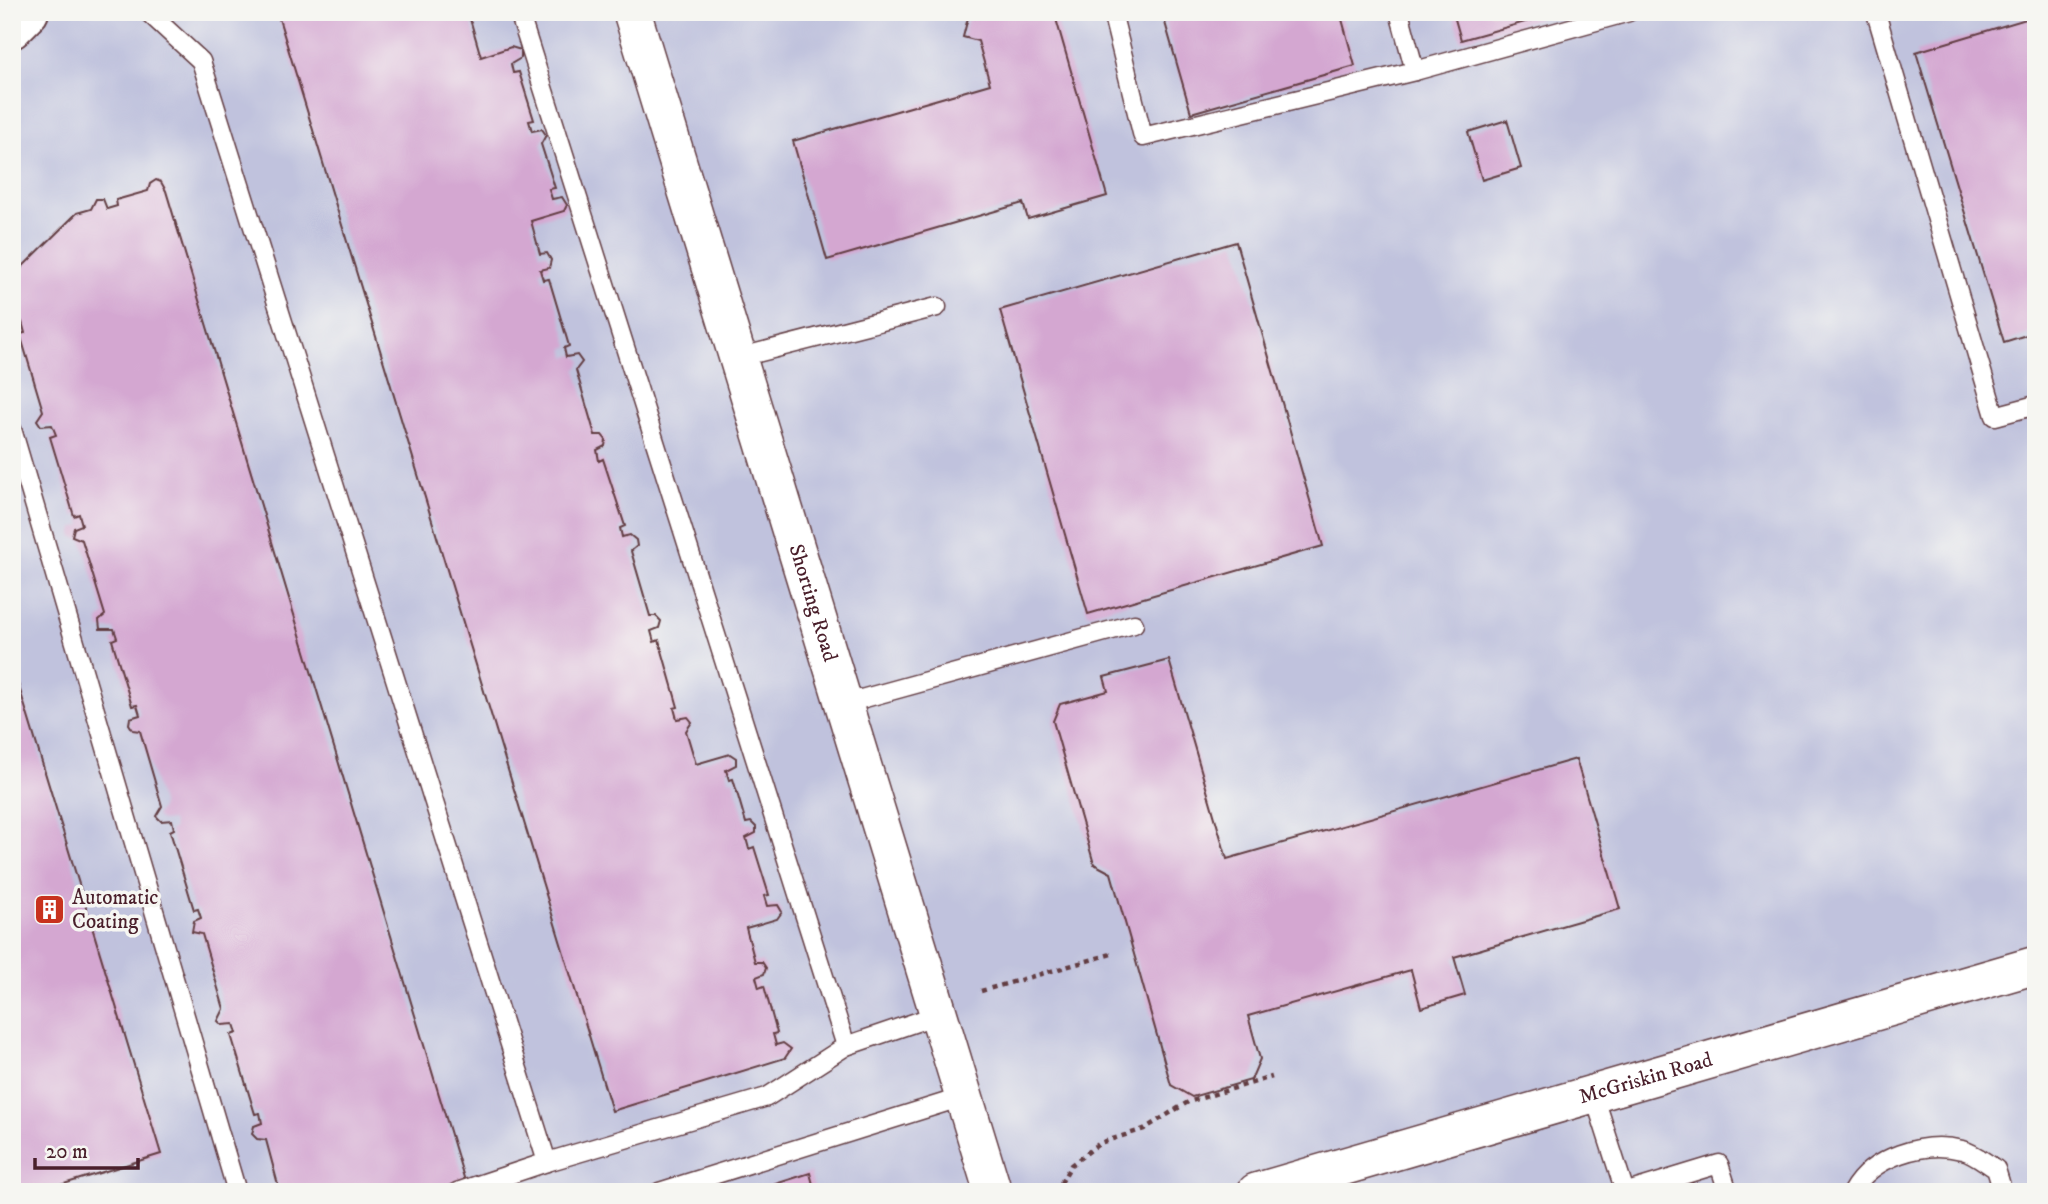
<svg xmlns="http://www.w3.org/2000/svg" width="2048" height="1204" font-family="'IM FELL DW Pica',serif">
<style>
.industrial{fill:#c0c2dd}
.building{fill:#d4a7d1}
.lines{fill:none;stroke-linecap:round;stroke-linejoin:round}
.service-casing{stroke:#623c42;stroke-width:21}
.minor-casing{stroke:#623c42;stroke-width:40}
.tertiary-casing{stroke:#623c42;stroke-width:42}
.path{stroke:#623c42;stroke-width:4.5;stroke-dasharray:5 5;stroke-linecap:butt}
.service{stroke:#fff;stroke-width:18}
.minor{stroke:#fff;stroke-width:37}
.tertiary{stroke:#fff;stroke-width:38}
.labels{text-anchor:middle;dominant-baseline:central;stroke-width:7;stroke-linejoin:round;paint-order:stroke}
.street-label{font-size:21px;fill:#4a1f2b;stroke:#f6f6f2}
.poi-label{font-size:21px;fill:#4a1f2b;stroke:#f6f6f2;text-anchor:start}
</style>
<rect width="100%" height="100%" fill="#f6f6f2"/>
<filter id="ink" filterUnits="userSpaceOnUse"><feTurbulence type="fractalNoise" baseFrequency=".0143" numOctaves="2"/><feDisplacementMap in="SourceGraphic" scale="14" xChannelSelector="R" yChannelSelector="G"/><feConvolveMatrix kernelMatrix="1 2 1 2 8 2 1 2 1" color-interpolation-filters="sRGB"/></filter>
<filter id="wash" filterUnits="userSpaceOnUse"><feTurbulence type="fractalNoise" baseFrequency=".00686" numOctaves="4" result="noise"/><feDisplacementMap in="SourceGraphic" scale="28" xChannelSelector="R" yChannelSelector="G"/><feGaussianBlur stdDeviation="1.57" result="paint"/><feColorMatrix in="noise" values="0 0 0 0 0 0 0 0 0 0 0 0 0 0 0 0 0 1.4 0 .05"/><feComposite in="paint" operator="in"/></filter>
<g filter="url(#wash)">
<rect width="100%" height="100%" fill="#eae2c2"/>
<!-- industrial -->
<rect class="industrial" x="12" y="12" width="2024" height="1180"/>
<g id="blocks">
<!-- building -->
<g class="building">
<path d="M277 12H468L481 57 511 47 521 50V58L511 64 513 73 519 72 534 120 529 121 532 131 542 129 546 135 541 144 555 188 549 189 552 199 562 197 567 205 564 211 531 221 540 254 547 253 551 260 549 268 540 270 543 280 549 279 569 346 564 348 566 357 577 355 582 362 576 370 595 435H602L606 440 605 446 597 450 599 461 603 459 625 526 620 528 622 537 630 535 636 540 637 546 631 551 650 616H656L661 621 659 628 651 631 654 642 659 640 678 707 674 708 677 719 688 717 692 722 686 731 696 764 730 754 736 758V765L726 770 729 780 733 779 746 823 751 822 756 827V833L746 838 749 849 754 847 769 895 764 896 767 906 778 905 782 912 777 919 746 928 755 962H762L766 968 764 974 756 977 759 988 764 986 777 1033 773 1034 776 1045 783 1043 791 1049 785 1058 612 1111Z"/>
<path d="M974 12H1054L1107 196 1028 219 1023 203 827 260 793 141 990 84 978 41 963 37 969 14Z"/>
<path d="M1162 12H1340L1355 66 1191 113Z"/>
<path d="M1453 12H1557V13L1461 40Z"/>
<path d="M2036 16V332L2004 342 1916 52Z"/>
<path d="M1507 120 1521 168 1482 180 1468 132Z"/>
<path d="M156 180 161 182 166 191 465 1181 430 1192H280L266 1140 257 1139 252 1134 254 1126 262 1123 260 1113 255 1114 231 1035 237 1033 234 1024 222 1025 218 1021 224 1009 202 934 192 932 194 921 201 918 198 909 194 910 170 831 174 829 172 820 161 821 156 816 162 806 140 731 133 730 129 724 130 718 140 715 137 705 132 706 112 640 117 638 114 629H100L99 620 105 615 82 540 72 536 74 528 82 525 79 514 74 516 50 437 56 435 52 425 41 426 37 420 43 411 20 334 25 333 22 322 12 325V277L77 213 91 209 96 199H103L107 209 117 206 116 200 148 191 150 184Z"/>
<path d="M1236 242 1323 546 1088 614 1000 310Z"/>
<path d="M1169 660 1227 859 1576 759 1620 909 1454 957 1465 995 1421 1008 1411 970 1248 1016 1260 1059 1251 1080 1192 1097 1171 1085 1111 873 1094 864 1053 721 1060 704 1108 691 1104 677Z"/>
<path d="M13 667 161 1154 38 1192H12Z"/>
<path d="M810 1173 815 1192H753V1191Z"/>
</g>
</g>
</g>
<g filter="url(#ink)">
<use href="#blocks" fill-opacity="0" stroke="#623c42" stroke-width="2"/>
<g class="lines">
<defs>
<g id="service">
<path d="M148 12 201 61 547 1162 457 1192"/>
<path d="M519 12 846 1046"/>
<path d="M1112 12 1143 137 1415 71 1629 12"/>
<path d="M1399 12 1415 71"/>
<path d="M1879 12 1876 13 1995 416 2036 405"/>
<path d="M737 358 937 307"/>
<path d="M12 429 237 1192"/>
<path d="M843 704 1134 624"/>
<path d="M1593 1092 1625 1192"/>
<path d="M547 1162 767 1097 846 1046 940 1014"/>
<path d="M659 1192 966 1096"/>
<path d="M1627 1192 1719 1164 1728 1192"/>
<path d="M1852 1192C1871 1157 1924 1140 1962 1150 1973 1152 1986 1163 1996 1169L2003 1192"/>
</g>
<g id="minor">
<path id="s1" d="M632 12 993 1192"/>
<path id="s2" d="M1256 1192 2036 965"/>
</g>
<path id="tertiary" d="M12 29 29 12"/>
</defs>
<!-- service casing -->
<use href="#service" class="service-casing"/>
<!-- minor casing -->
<use href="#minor" class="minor-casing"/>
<!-- tertiary casing -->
<use href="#tertiary" class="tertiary-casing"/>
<!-- path -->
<g class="path">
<path d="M981 991 1115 953"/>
<path d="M1056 1192 1071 1165 1100 1143 1144 1129 1188 1102 1272 1077"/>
</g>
<!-- service -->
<use href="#service" class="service"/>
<!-- minor -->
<use href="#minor" class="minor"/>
<!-- tertiary -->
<use href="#tertiary" class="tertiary"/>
</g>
</g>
<!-- icons -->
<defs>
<symbol id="building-square" viewBox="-11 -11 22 22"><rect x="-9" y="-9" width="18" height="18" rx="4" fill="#c8321e" stroke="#f6f6f2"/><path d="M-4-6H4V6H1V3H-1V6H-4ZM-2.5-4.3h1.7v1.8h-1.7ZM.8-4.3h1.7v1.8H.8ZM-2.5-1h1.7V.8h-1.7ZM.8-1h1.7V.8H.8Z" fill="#fff"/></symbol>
</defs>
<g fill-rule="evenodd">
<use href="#building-square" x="32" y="892" width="35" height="35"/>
</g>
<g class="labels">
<!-- street labels -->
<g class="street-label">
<text stroke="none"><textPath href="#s1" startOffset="618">Shorting Road</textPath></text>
<text stroke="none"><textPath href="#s2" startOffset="406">McGriskin Road</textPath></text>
</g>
<!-- poi labels -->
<g class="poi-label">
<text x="72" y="898">Automatic<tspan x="72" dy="24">Coating</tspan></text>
</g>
</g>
<!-- margin -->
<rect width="2048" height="1204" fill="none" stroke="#f6f6f2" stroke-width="42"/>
<!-- scale -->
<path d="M35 1158v10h103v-10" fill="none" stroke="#4a1f2b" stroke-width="3.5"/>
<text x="46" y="1158" font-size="21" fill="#4a1f2b" stroke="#f6f6f2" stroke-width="5" paint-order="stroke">20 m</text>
</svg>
